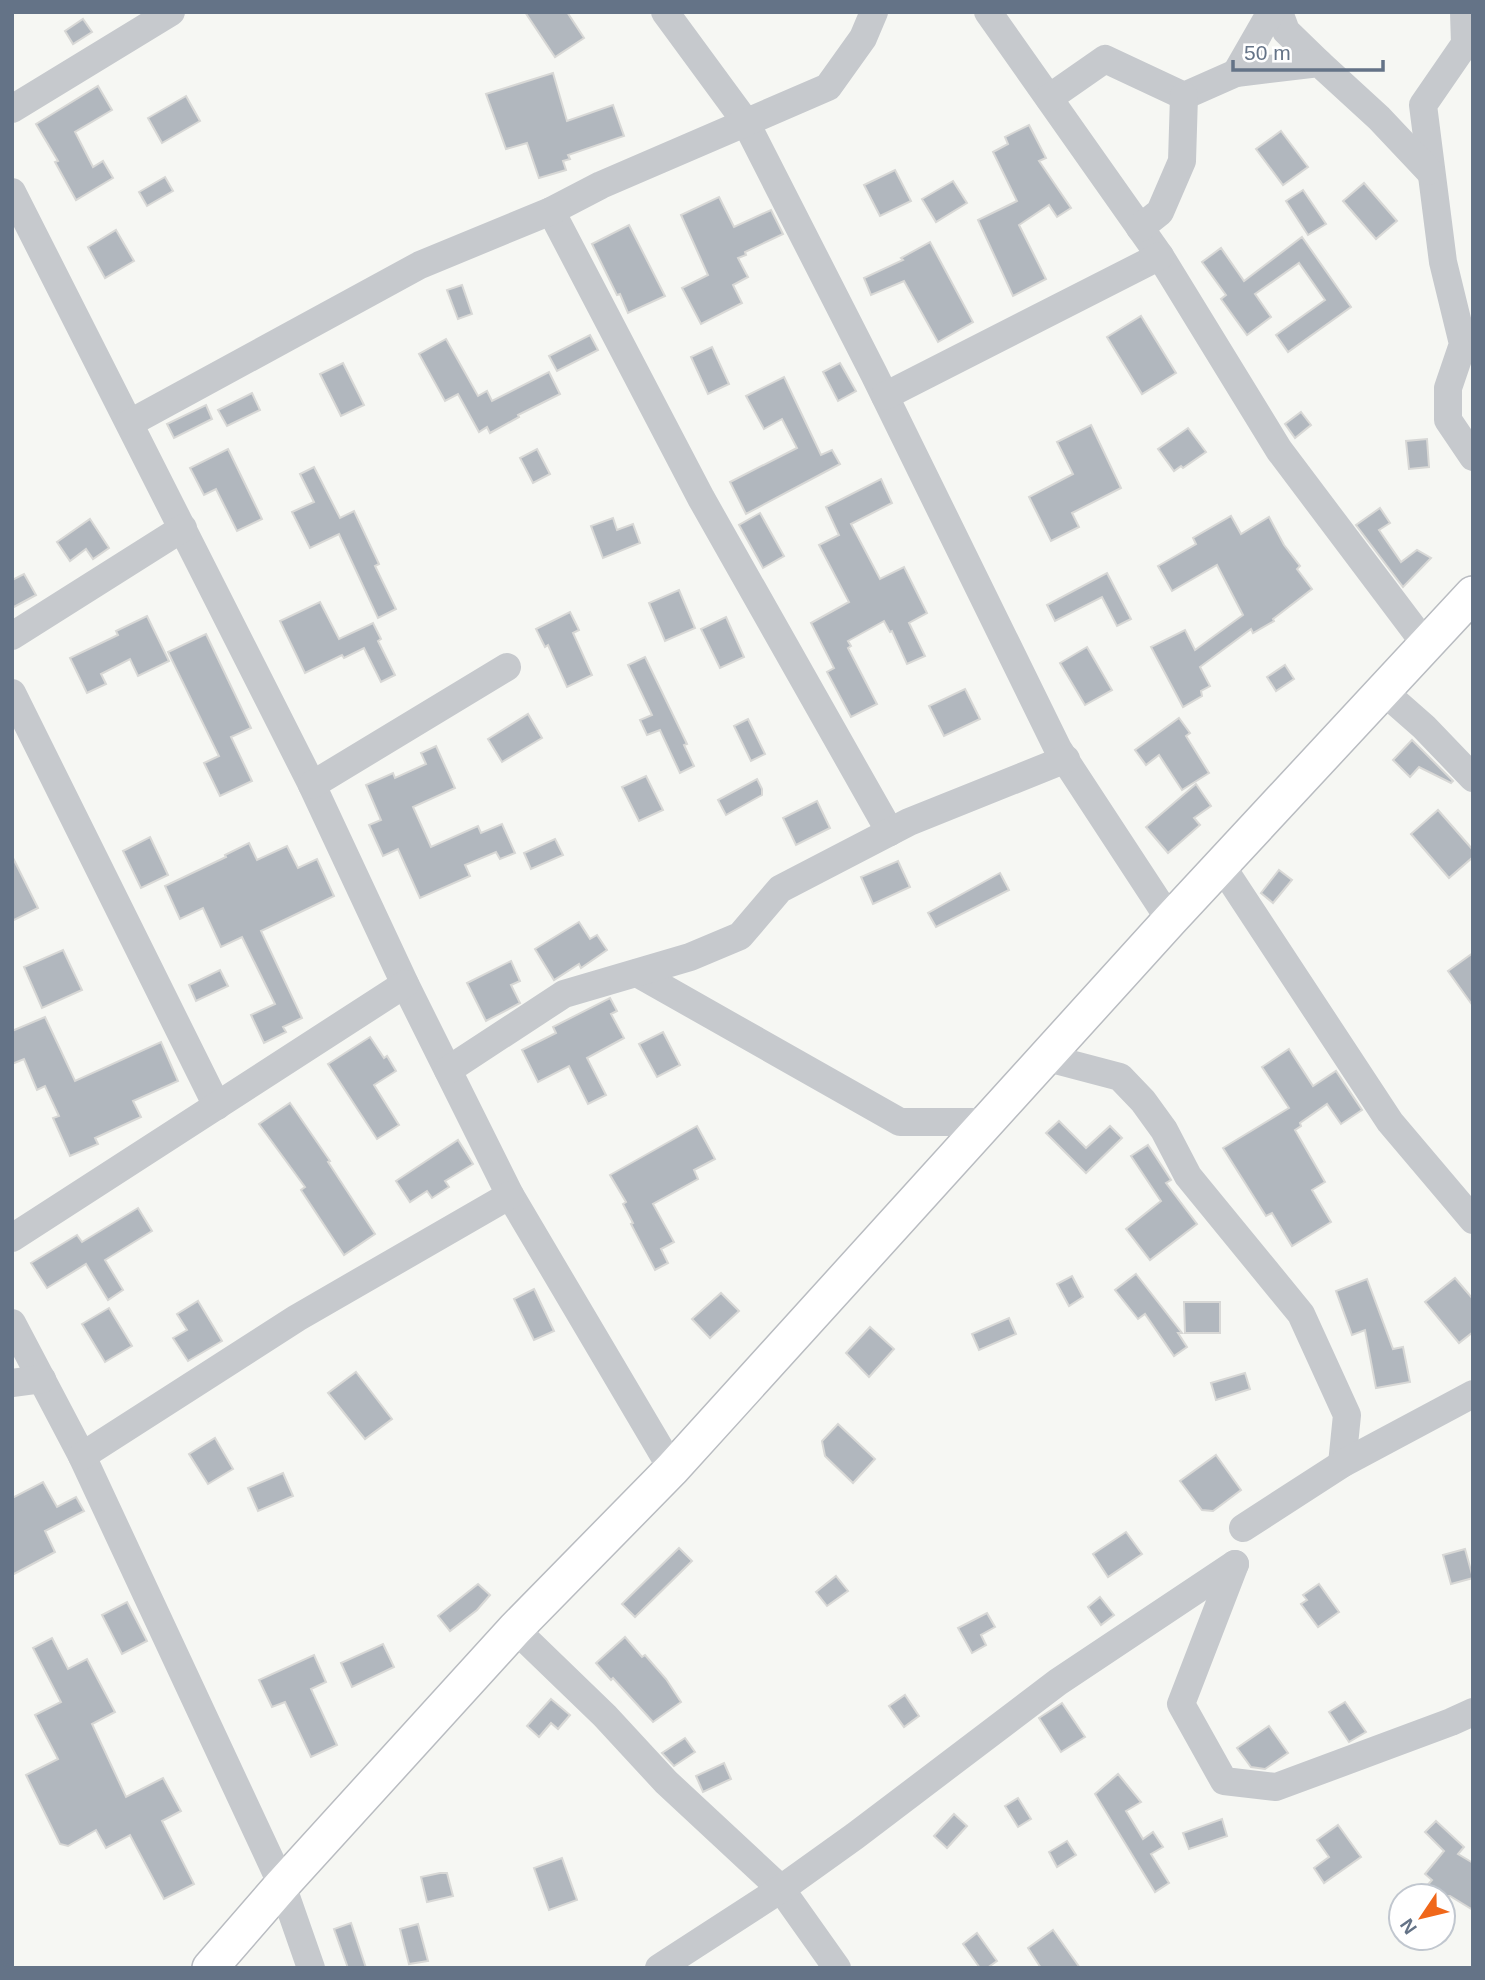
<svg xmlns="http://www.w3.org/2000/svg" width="1485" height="1980" font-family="Helvetica,sans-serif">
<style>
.building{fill:#b1b7be;stroke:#d8d8d6;stroke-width:2}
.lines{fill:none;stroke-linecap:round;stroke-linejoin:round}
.major-casing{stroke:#b9bcc1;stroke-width:38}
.minor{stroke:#c6c9cd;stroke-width:28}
.major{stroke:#fff;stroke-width:35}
</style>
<rect width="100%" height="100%" fill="#f6f7f3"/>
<!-- building -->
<g class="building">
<path d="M525 12H567L584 38 555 57Z"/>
<path d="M83 19 92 32 73 44 65 31Z"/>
<path d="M553 73 567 121 613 105 624 136 568 155 570 159 563 161 566 170 539 178 527 143 506 149 486 94Z"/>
<path d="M98 86 112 110 75 132 93 167 103 161 113 178 76 200 55 162 58 161 36 124Z"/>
<path d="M186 96 200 121 162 143 148 118Z"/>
<path d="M1029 125 1046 158 1039 161 1071 208 1057 217 1049 205 1019 225 1046 279 1013 296 978 220 1017 201 993 152 1008 144 1005 137Z"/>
<path d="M1281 131 1308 167 1283 185 1256 149Z"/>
<path d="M895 170 911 201 880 216 864 185Z"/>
<path d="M165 177 173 191 147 206 139 192Z"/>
<path d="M953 181 967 203 936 222 922 199Z"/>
<path d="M1364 183 1397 221 1376 239 1343 201Z"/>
<path d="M1303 190 1326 224 1308 235 1286 201Z"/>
<path d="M719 197 734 227 771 210 783 234 745 252 746 255 738 258 748 277 733 285 742 303 701 324 682 288 708 275 681 215Z"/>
<path d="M629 225 665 296 628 313 620 294 617 295 592 244Z"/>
<path d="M116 230 134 261 105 278 88 247Z"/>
<path d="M1302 237 1351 307 1288 352 1276 335 1325 300 1299 263 1255 294 1271 317 1247 335 1221 299 1226 295 1202 262 1221 248 1244 281Z"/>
<path d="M930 242 973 322 938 342 904 281 871 295 864 278 903 260 901 258Z"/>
<path d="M462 285 472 314 458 319 447 290Z"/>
<path d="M1141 316 1176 373 1142 394 1107 337Z"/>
<path d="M590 335 598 350 557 371 549 356Z"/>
<path d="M446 339 478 396 487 391 492 401 549 372 560 394 518 415 519 417 490 433 487 427 479 432 458 394 445 401 419 354Z"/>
<path d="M712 347 729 384 708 394 691 357Z"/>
<path d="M343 363 364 405 341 416 320 374Z"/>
<path d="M840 363 856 391 838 401 823 372Z"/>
<path d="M784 377 821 455 832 450 840 464 746 514 730 482 797 448 782 419 764 429 746 396Z"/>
<path d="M252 393 260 410 227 426 218 410Z"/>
<path d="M206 405 212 419 174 438 167 424Z"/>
<path d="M1301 412 1311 425 1295 438 1285 424Z"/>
<path d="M1091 425 1121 488 1072 513 1079 527 1051 541 1029 497 1073 474 1057 442Z"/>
<path d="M1188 428 1206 452 1183 468 1181 466 1174 471 1158 449Z"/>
<path d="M1427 439 1429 467 1409 469 1406 441Z"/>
<path d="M228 449 262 519 237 531 216 489 204 495 190 468Z"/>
<path d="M537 449 550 474 533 483 520 458Z"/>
<path d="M314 467 340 518 354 511 379 564 375 566 396 609 378 618 339 534 310 548 292 512 314 502 300 474Z"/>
<path d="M881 479 892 503 851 524 880 579 904 567 927 613 909 623 925 656 907 664 892 631 890 632 884 621 848 641 851 646 848 648 877 704 851 717 827 672 834 668 811 623 849 602 819 545 839 535 826 507Z"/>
<path d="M1380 508 1390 523 1379 530 1401 562 1417 550 1431 558 1403 587 1356 525Z"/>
<path d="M760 513 784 556 763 568 739 525Z"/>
<path d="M1231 516 1241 534 1269 517 1284 545 1300 566 1297 569 1312 589 1273 619 1274 621 1253 633 1251 629 1200 667 1210 686 1201 691 1202 696 1183 707 1151 647 1185 630 1195 650 1243 615 1217 565 1172 591 1158 566 1196 544 1193 538Z"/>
<path d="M613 518 617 530 633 524 640 543 603 558 591 526Z"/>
<path d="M90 519 109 548 93 559 86 549 70 561 57 542Z"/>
<path d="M1107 573 1131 619 1117 626 1102 597 1055 621 1047 605Z"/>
<path d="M24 574 36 595 12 608V580Z"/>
<path d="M679 590 695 628 665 641 649 603Z"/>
<path d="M320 602 339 639 373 623 381 639 378 641 395 675 381 682 364 648 344 658 342 655 305 673 280 621Z"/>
<path d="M570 612 579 630 573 633 592 675 567 687 548 645 545 647 536 629Z"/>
<path d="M147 616 169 661 138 676 130 659 101 674 106 684 87 693 70 658 118 635 116 631Z"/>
<path d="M726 617 744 657 720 668 701 629Z"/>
<path d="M206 634 251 728 231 737 252 781 220 796 204 763 219 756 168 652Z"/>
<path d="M1087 647 1112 690 1085 705 1060 663Z"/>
<path d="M645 657 687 744 684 745 694 766 680 773 660 730 647 735 640 720 652 715 628 665Z"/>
<path d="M1285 665 1294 679 1276 691 1267 677Z"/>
<path d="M965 689 980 719 944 736 929 706Z"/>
<path d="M528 714 542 738 502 762 488 739Z"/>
<path d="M1179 718 1190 733 1186 736 1209 773 1182 790 1159 755 1146 765 1135 750Z"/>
<path d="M748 719 765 754 751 761 734 726Z"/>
<path d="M1412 740 1453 781 1451 783 1419 767 1410 777 1393 760Z"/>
<path d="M436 746 455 788 413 807 431 847 478 826 481 833 502 824 515 853 500 859 496 852 465 865 470 876 420 898 398 849 383 856 369 825 381 820 366 785 393 773 395 778 426 764 421 753Z"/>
<path d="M646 776 663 810 639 821 622 787Z"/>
<path d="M757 779 762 789V795L726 815 718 800Z"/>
<path d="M1196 784 1211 806 1194 818 1200 825 1168 853 1146 827Z"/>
<path d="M817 801 830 828 796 845 783 818Z"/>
<path d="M1438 810 1473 850V857L1449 878 1411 834Z"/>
<path d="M150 837 168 875 141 888 123 851Z"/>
<path d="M555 839 563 855 531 869 524 853Z"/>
<path d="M249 843 257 860 287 846 298 868 317 859 334 896 261 931 302 1018 283 1027 286 1032 264 1043 251 1015 275 1004 242 937 221 947 203 908 180 919 165 886 226 857 225 855Z"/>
<path d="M12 856 38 908 12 921Z"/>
<path d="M898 861 910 887 873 904 861 877Z"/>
<path d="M1279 870 1292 880 1273 903 1261 893Z"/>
<path d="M1000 873 1009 890 936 927 928 913Z"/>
<path d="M579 922 590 939 597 935 607 950 581 968 579 964 554 980 535 949Z"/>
<path d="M63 950 82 990 42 1008 24 967Z"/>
<path d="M1473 953V1006L1448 971Z"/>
<path d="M511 961 520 981 511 985 520 1003 486 1021 467 983Z"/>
<path d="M220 970 228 986 196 1001 189 985Z"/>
<path d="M610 998 617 1011 611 1014 624 1038 587 1058 606 1095 588 1104 569 1066 538 1082 522 1050 556 1033 553 1027Z"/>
<path d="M45 1017 75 1081 161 1042 178 1081 133 1101 141 1117 95 1138 98 1144 70 1156 53 1118 59 1116 45 1086 37 1090 24 1059 12 1064V1031Z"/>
<path d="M663 1032 680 1065 657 1077 639 1044Z"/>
<path d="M370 1037 384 1058 387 1056 396 1071 374 1085 399 1125 377 1139 328 1064Z"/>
<path d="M1289 1049 1313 1086 1336 1071 1362 1110 1341 1124 1327 1104 1300 1123 1301 1126 1295 1130 1325 1182 1312 1190 1331 1222 1292 1246 1272 1213 1266 1216 1223 1148 1289 1108 1262 1067Z"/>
<path d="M290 1103 330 1161 328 1162 375 1234 344 1255 301 1190 305 1187 259 1124Z"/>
<path d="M1059 1121 1086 1148 1110 1126 1122 1138 1086 1173 1046 1133Z"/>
<path d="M697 1126 715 1159 694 1170 698 1179 653 1204 674 1242 661 1249 668 1263 655 1270 631 1224 633 1223 623 1204 626 1202 610 1175Z"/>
<path d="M458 1140 473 1164 445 1181 449 1187 432 1198 427 1191 410 1202 396 1181Z"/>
<path d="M1148 1145 1171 1180 1166 1183 1197 1224 1150 1260 1126 1229 1161 1201 1131 1156Z"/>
<path d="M138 1208 152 1231 105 1260 123 1290 108 1300 86 1264 47 1288 31 1263 77 1235 82 1242Z"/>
<path d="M1136 1274 1182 1333H1178L1187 1347 1174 1356 1145 1314 1138 1319 1115 1290Z"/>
<path d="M1072 1276 1083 1297 1069 1306 1057 1284Z"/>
<path d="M1455 1278 1473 1299V1332L1459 1343 1425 1302Z"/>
<path d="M1367 1279 1393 1349 1403 1347 1410 1382 1376 1388 1365 1330 1352 1335 1336 1291Z"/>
<path d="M534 1289 554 1331 534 1340 514 1299Z"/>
<path d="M721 1293 739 1311 710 1338 692 1319Z"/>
<path d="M198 1301 222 1341 188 1361 173 1338 187 1330 177 1314Z"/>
<path d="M1184 1302H1220V1333H1185Z"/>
<path d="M109 1308 132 1346 105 1362 82 1324Z"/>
<path d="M1009 1318 1016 1334 979 1350 972 1334Z"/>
<path d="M870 1327 894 1349 869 1377 846 1353Z"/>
<path d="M356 1372 392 1419 365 1439 328 1393Z"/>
<path d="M1245 1373 1250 1389 1216 1400 1211 1383Z"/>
<path d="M838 1424 875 1459 853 1483 825 1456 822 1441Z"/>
<path d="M215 1438 233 1469 208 1484 189 1454Z"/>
<path d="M1216 1455 1241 1490 1213 1511 1202 1510 1180 1481Z"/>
<path d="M283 1473 293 1496 258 1511 248 1488Z"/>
<path d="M43 1482 57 1507 76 1497 84 1511 45 1531 55 1552 12 1575V1498Z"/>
<path d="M1126 1532 1142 1554 1108 1577 1093 1554Z"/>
<path d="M679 1548 692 1561 635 1617 622 1604Z"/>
<path d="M1465 1549 1473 1578 1451 1584 1443 1555Z"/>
<path d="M836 1576 848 1591 827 1606 816 1592Z"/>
<path d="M478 1584 490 1595 477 1610 450 1631 438 1616Z"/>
<path d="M1319 1584 1339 1612 1318 1627 1301 1604 1307 1600 1303 1595Z"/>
<path d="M1100 1597 1114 1615 1101 1625 1088 1607Z"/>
<path d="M127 1602 147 1641 122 1654 102 1615Z"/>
<path d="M987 1613 995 1627 981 1635 986 1645 972 1653 958 1628Z"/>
<path d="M625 1637 642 1657 645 1655 666 1679 681 1702 653 1722 613 1678 611 1680 596 1663Z"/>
<path d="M52 1638 68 1669 87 1659 115 1712 92 1724 126 1797 163 1778 181 1811 162 1821 194 1884 164 1899 130 1835 106 1848 96 1830 68 1846 60 1844 26 1775 58 1759 35 1715 61 1702 33 1648Z"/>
<path d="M383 1644 394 1667 352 1687 341 1663Z"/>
<path d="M314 1655 326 1682 311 1689 337 1745 311 1757 285 1702 272 1707 259 1680Z"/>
<path d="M905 1695 919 1716 904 1727 889 1706Z"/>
<path d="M551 1699 570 1715 558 1729 551 1723 539 1737 527 1726Z"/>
<path d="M1345 1702 1366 1732 1349 1742 1329 1712Z"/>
<path d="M1062 1703 1085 1737 1061 1752 1039 1718Z"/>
<path d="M1269 1726 1288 1753 1265 1769 1251 1767 1237 1748Z"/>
<path d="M685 1738 695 1752 674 1766 662 1753Z"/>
<path d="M724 1763 731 1779 703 1792 696 1776Z"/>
<path d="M1118 1774 1141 1802 1126 1811 1143 1839 1153 1832 1163 1847 1151 1854 1169 1883 1155 1892 1095 1794Z"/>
<path d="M1018 1798 1031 1819 1018 1827 1005 1806Z"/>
<path d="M954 1814 967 1826 947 1848 934 1836Z"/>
<path d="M1222 1819 1227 1836 1189 1849 1183 1833Z"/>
<path d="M1436 1821 1464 1847 1458 1854 1473 1863V1910L1450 1896H1418L1432 1880 1425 1874 1444 1851 1425 1832Z"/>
<path d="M1338 1825 1361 1857 1324 1883 1314 1868 1329 1857 1317 1840Z"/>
<path d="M1067 1841 1076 1855 1057 1867 1049 1852Z"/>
<path d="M562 1858 577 1900 549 1910 534 1868Z"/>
<path d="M440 1873H447L453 1896 427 1902 421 1877Z"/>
<path d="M351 1923 366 1968H348L334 1929Z"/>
<path d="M418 1924 428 1961 409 1964 400 1929Z"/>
<path d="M1053 1930 1080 1968H1041L1028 1948Z"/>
<path d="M977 1933 997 1961 987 1968H980L963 1944Z"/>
</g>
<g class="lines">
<defs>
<path id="major" d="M210 1968 282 1885 515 1629 672 1469 1170 920 1473 594"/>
</defs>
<!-- major casing -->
<use href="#major" class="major-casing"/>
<!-- minor -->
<g class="minor">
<path d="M665 12 745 121 874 374 1058 749 1170 920"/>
<path d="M988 12 1160 256 1279 450 1426 645"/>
<path d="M1279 12 1286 31 1319 63"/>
<path d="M1464 12 1465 44 1423 105 1443 262 1463 344 1448 388V420L1473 457"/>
<path d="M1236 73 1271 12"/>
<path d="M1049 98 1105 59 1184 96 1236 73 1319 63 1379 118 1429 171"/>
<path d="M12 109 171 12"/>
<path d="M12 192 312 785 405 984 510 1195 672 1469"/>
<path d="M551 211 701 498 890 832"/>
<path d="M1140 228 1160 212 1182 161 1184 96"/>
<path d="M885 396 1160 256"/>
<path d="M130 423 420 265 551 211 601 185 828 87 863 38 874 12"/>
<path d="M12 636 183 528"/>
<path d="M1383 691 1424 727 1473 778"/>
<path d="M12 693 217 1106"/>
<path d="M312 785 507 667"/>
<path d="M1221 865 1390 1122 1473 1220"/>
<path d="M637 973 900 1122H987"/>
<path d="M1044 1057 1120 1077 1143 1101 1164 1130 1188 1176 1301 1314 1347 1415 1342 1464"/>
<path d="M448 1070 564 994 690 957 740 936 780 889 909 822 1066 759"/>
<path d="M12 1238 405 984"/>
<path d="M12 1323 82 1456 282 1885 311 1968"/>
<path d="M12 1383 42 1379"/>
<path d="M82 1456 297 1318 510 1195"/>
<path d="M1243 1528 1342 1464 1473 1394"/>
<path d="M1235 1564 1181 1704 1224 1781 1276 1787 1451 1722 1473 1712"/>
<path d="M515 1629 605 1716 666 1782 781 1889 837 1968"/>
<path d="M659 1968 781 1889 855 1836 1058 1682 1235 1564"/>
</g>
<!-- major -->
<use href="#major" class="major"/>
</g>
<!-- border -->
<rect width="1485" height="1980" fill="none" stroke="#647387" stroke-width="28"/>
<!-- north arrow -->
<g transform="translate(1422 1917) rotate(235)"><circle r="33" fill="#ffffff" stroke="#c1c7cf" stroke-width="2"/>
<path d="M0-5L12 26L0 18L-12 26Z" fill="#f0671a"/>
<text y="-10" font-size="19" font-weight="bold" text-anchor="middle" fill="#647387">N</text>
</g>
<!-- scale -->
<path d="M1233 60v10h150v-10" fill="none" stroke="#647387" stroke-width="3.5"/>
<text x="1244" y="60" font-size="21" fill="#647387" stroke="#ffffff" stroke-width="5" paint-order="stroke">50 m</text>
</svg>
